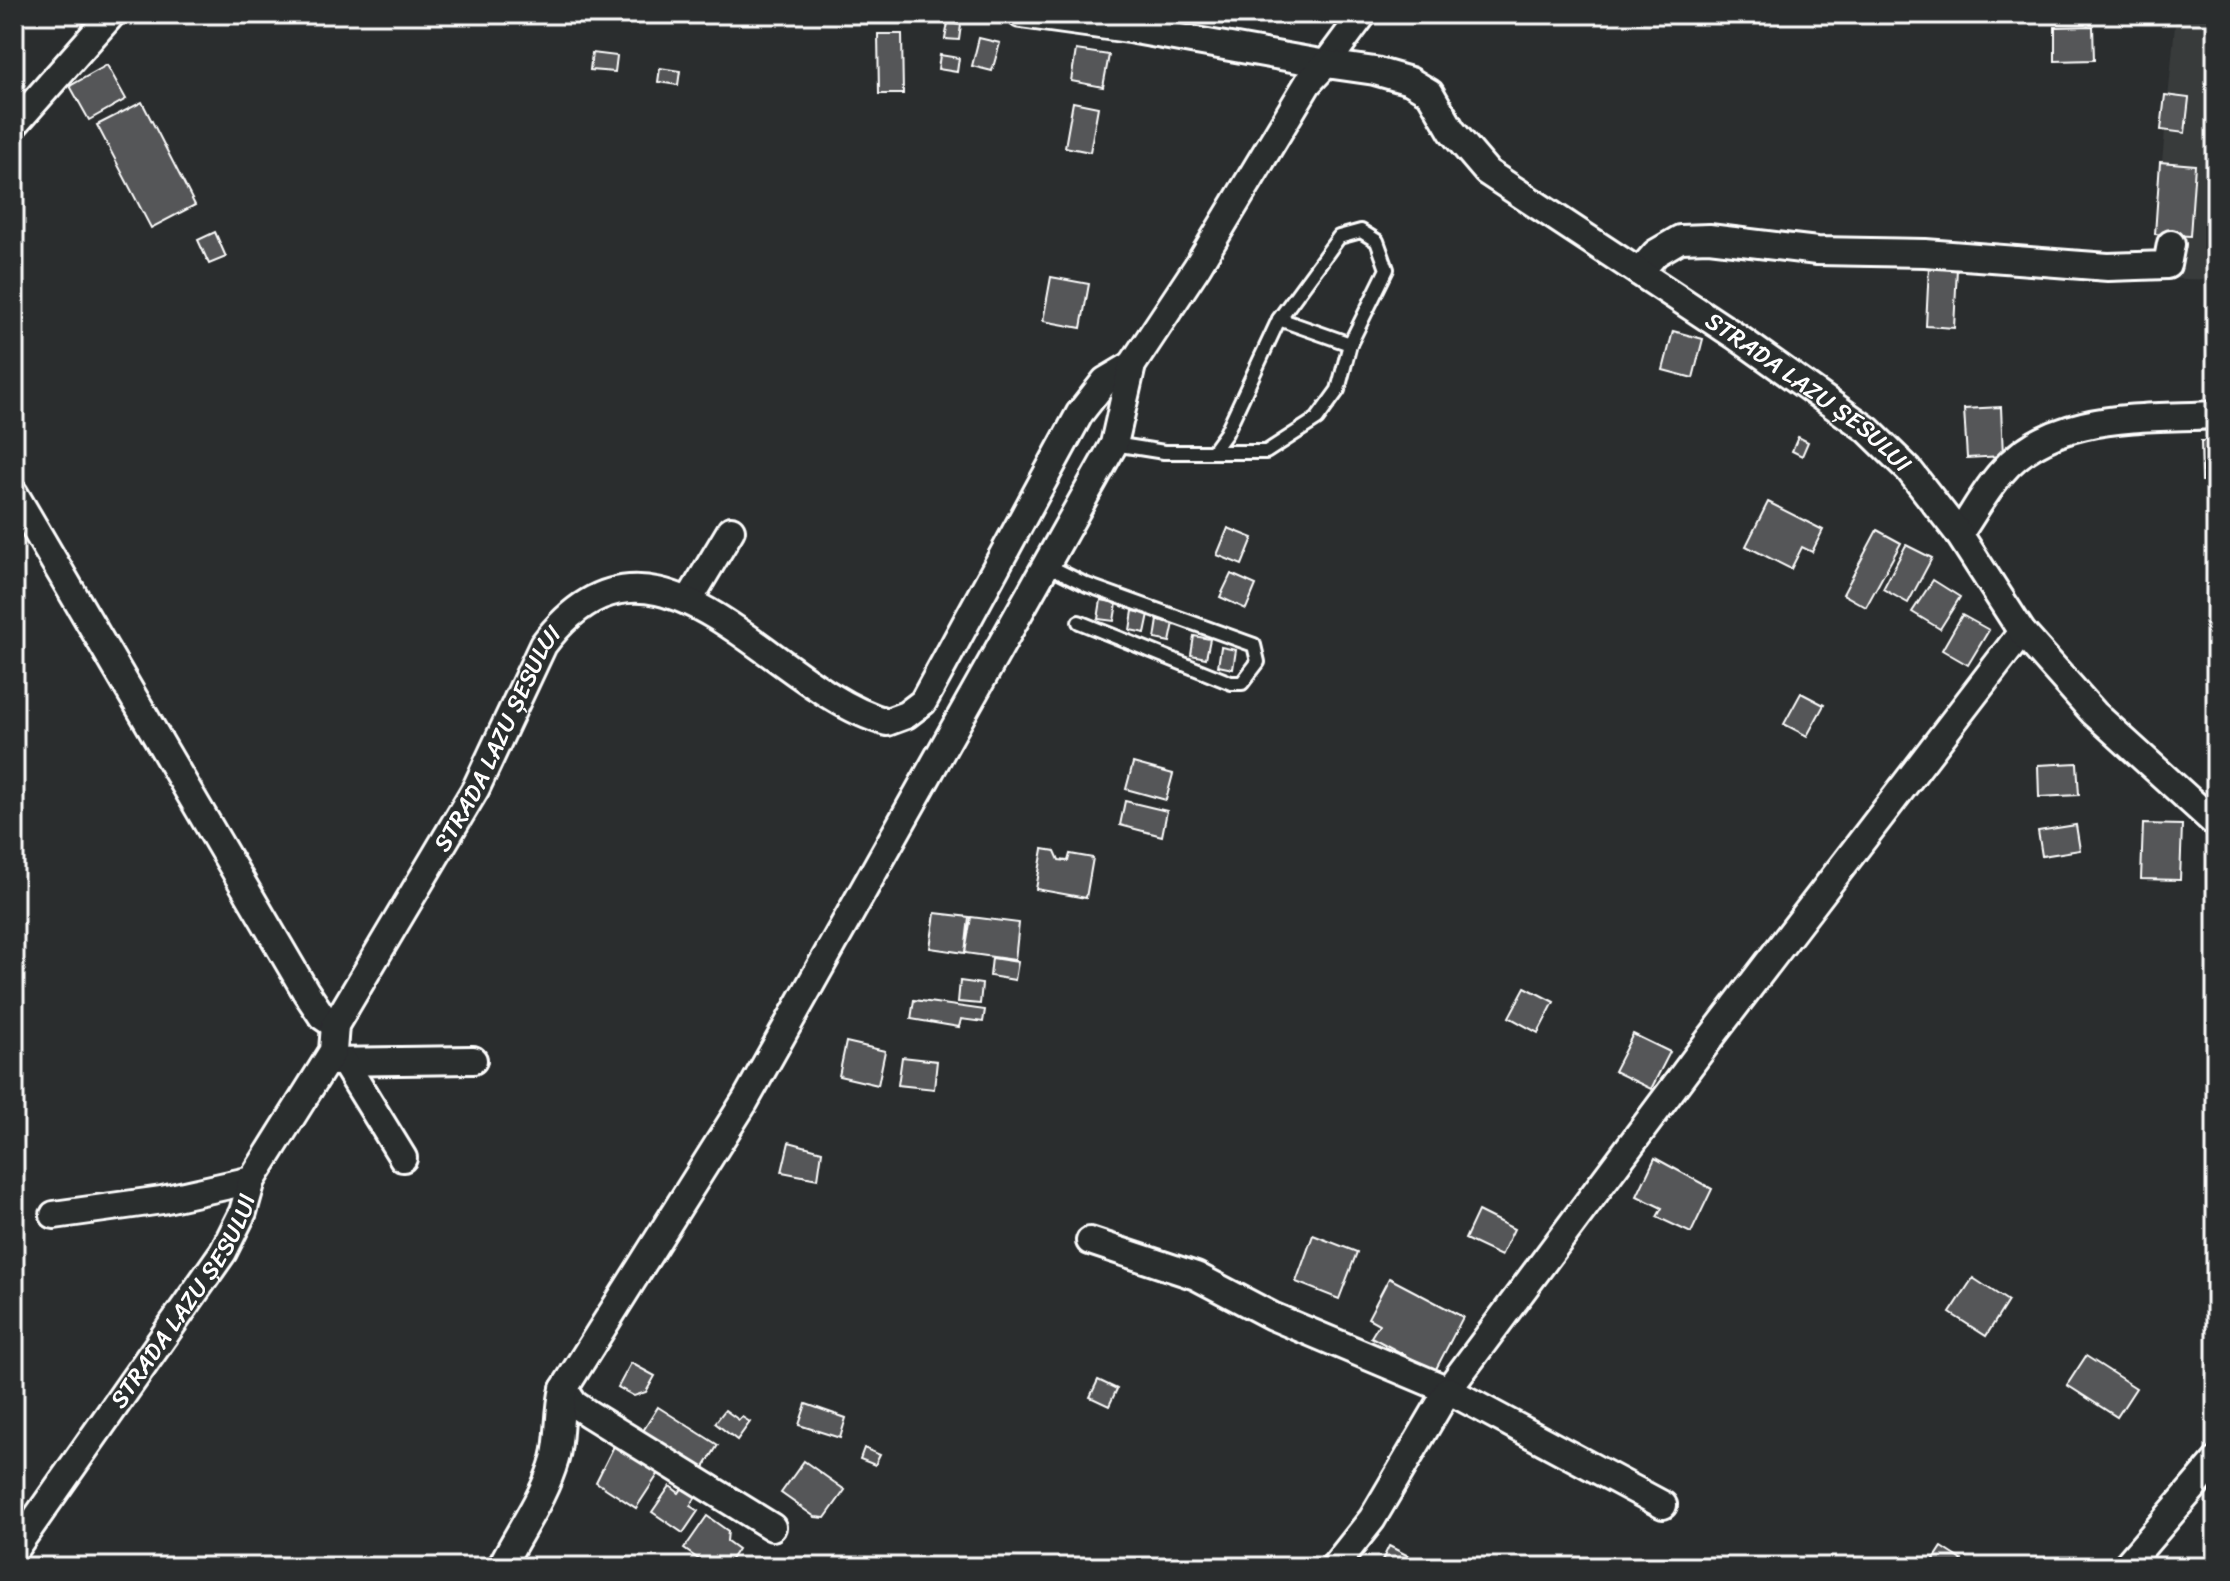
<svg xmlns="http://www.w3.org/2000/svg" width="2230" height="1581" font-family="Sriracha,sans-serif">
<style>
.built{fill:#373a3b}
.building{fill:#555758;stroke:#fff;stroke-width:2}
.lines{fill:none;stroke-linecap:round;stroke-linejoin:round}
.service-casing{stroke:#fff;stroke-width:18}
.minor-casing{stroke:#fff;stroke-width:32}
.service{stroke:#2a2d2e;stroke-width:12}
.minor{stroke:#2a2d2e;stroke-width:26}
.labels{text-anchor:middle;dominant-baseline:central;stroke-width:7;stroke-linejoin:round;paint-order:stroke}
.street-label{font-size:24px;fill:#fff;stroke:#2a2d2e}
</style>
<rect width="100%" height="100%" fill="#2a2d2e"/>
<filter id="ink" filterUnits="userSpaceOnUse"><feTurbulence type="fractalNoise" baseFrequency=".0125" numOctaves="2"/><feDisplacementMap in="SourceGraphic" scale="16" xChannelSelector="R" yChannelSelector="G"/><feConvolveMatrix kernelMatrix="1 2 1 2 8 2 1 2 1" color-interpolation-filters="sRGB"/></filter>
<g filter="url(#ink)">
<!-- built -->
<path class="built" d="M2176 14H2216V280L2151 278Z"/>
<!-- building -->
<g class="building">
<path d="M948 23 961 25 959 40 945 39Z"/>
<path d="M2093 26 2094 60 2055 61V27Z"/>
<path d="M878 34H902L903 94H879Z"/>
<path d="M979 38 1000 43 992 71 972 66Z"/>
<path d="M1076 50 1109 55 1103 87 1071 81Z"/>
<path d="M592 53 617 56 615 72 590 70Z"/>
<path d="M940 55 959 58 957 72 938 69Z"/>
<path d="M107 65 126 99 89 120 70 86Z"/>
<path d="M660 68 680 71 678 85 658 82Z"/>
<path d="M2165 95 2189 98 2185 133 2161 130Z"/>
<path d="M142 102 195 205 151 228 97 125Z"/>
<path d="M1073 102 1098 107 1090 152 1065 147Z"/>
<path d="M2160 162 2195 165 2190 236 2155 234Z"/>
<path d="M215 232 226 257 209 264 198 240Z"/>
<path d="M1929 266 1957 268 1954 328 1926 326Z"/>
<path d="M1051 277 1089 284 1081 328 1043 321Z"/>
<path d="M1673 331 1703 339 1693 378 1663 370Z"/>
<path d="M2001 407 2003 456 1967 458 1964 409Z"/>
<path d="M1798 437 1808 442 1802 456 1792 451Z"/>
<path d="M2201 441H2216V481H2202Z"/>
<path d="M1768 502 1823 530 1812 552 1802 547 1791 569 1746 546Z"/>
<path d="M1228 528 1253 538 1242 565 1217 555Z"/>
<path d="M1877 530 1901 543 1866 607 1843 594Z"/>
<path d="M1906 545 1932 558 1908 603 1883 589Z"/>
<path d="M1231 574 1256 585 1246 609 1220 597Z"/>
<path d="M1933 580 1960 597 1940 629 1912 612Z"/>
<path d="M1101 600 1117 603 1114 621 1098 619Z"/>
<path d="M1133 611 1149 614 1145 633 1130 630Z"/>
<path d="M1962 615 1989 630 1968 665 1942 650Z"/>
<path d="M1158 620 1174 623 1170 642 1155 639Z"/>
<path d="M1194 636 1210 639 1206 658 1191 655Z"/>
<path d="M1221 647 1236 650 1233 669 1218 666Z"/>
<path d="M1801 693 1824 705 1807 736 1784 724Z"/>
<path d="M1133 763 1173 774 1166 800 1126 789Z"/>
<path d="M2077 763 2079 795 2039 797 2038 765Z"/>
<path d="M1125 801 1167 811 1162 836 1120 825Z"/>
<path d="M2143 824 2182 825 2180 880 2141 879Z"/>
<path d="M2076 825 2080 850 2042 856 2038 831Z"/>
<path d="M1043 849 1055 851 1059 860 1068 861 1070 854 1093 858 1086 898 1036 889Z"/>
<path d="M935 913 969 917 965 953 930 948Z"/>
<path d="M971 917 1019 923 1015 960 965 953Z"/>
<path d="M992 958 1018 962 1015 980 990 976Z"/>
<path d="M960 981 982 984 980 1004 958 1002Z"/>
<path d="M1525 987 1554 1002 1538 1033 1509 1017Z"/>
<path d="M914 1000 985 1010 983 1022 961 1019 959 1027 911 1019Z"/>
<path d="M1633 1034 1670 1052 1651 1089 1614 1071Z"/>
<path d="M846 1042 885 1051 878 1085 839 1076Z"/>
<path d="M902 1057 937 1061 934 1089 898 1085Z"/>
<path d="M789 1142 822 1151 818 1179 782 1172Z"/>
<path d="M1655 1158 1712 1189 1691 1233 1657 1217 1662 1208 1637 1196Z"/>
<path d="M1478 1211 1514 1229 1501 1256 1465 1239Z"/>
<path d="M1313 1235 1357 1252 1339 1299 1296 1282Z"/>
<path d="M1389 1278 1463 1317 1435 1371 1371 1337 1379 1324 1368 1318Z"/>
<path d="M1973 1278 2008 1301 1986 1336 1950 1313Z"/>
<path d="M2086 1356 2136 1388 2117 1417 2067 1385Z"/>
<path d="M631 1363 655 1376 646 1392 634 1396 618 1387Z"/>
<path d="M1098 1380 1117 1389 1109 1406 1090 1397Z"/>
<path d="M806 1404 846 1418 840 1438 799 1425Z"/>
<path d="M658 1407 718 1445 698 1477 638 1439Z"/>
<path d="M725 1410 739 1420 742 1417 750 1422 737 1440 715 1423Z"/>
<path d="M614 1446 629 1455 633 1450 659 1473 636 1508 596 1482Z"/>
<path d="M864 1448 880 1455 875 1465 860 1459Z"/>
<path d="M804 1461 845 1490 825 1518 815 1517 781 1493Z"/>
<path d="M670 1486 679 1493 683 1487 696 1497 690 1506 698 1511 683 1533 652 1512Z"/>
<path d="M707 1516 728 1531 727 1541 738 1549 726 1567H710L684 1549Z"/>
<path d="M1389 1546 1430 1567H1379Z"/>
<path d="M1942 1547 1962 1560 1958 1567H1929Z"/>
</g>
<g class="lines">
<defs>
<g id="service">
<path d="M1279 319 1350 344"/>
<path d="M1114 444 1164 452H1266L1317 419 1338 390 1350 344 1387 269 1377 241 1361 231 1339 237 1279 319 1226 433 1213 451"/>
<path d="M1047 565 1087 585 1254 645 1258 662 1242 683H1231L1079 622"/>
</g>
<g id="minor">
<path d="M1021 14 1129 29 1326 64 1363 14"/>
<path d="M14 125 112 14"/>
<path d="M1639 272 1656 253 1680 239 1709 238 1817 251 1925 253 2108 267 2167 265 2171 244"/>
<path d="M14 493 306 992 322 1016 335 1025"/>
<path d="M1959 534C1973 514 1985 491 2001 473 2053 411 2143 419 2216 415"/>
<path d="M689 600 731 530"/>
<path d="M327 1062 473 1060"/>
<path d="M344 1062 403 1158"/>
<path d="M54 1215 162 1200 252 1180"/>
<path d="M1090 1241 1196 1276 1272 1316 1448 1390 1709 1040 2022 632"/>
<path d="M564 1389 574 1404 589 1414 772 1527"/>
<path id="s1" d="M14 1550 223 1252 243 1212 252 1180 333 1051 335 1025 476 788 543 645C656 494 771 691 887 722L906 715 923 702 1080 413 1105 381 1132 365"/>
<path id="s2" d="M501 1567C519 1531 544 1498 555 1459 561 1439 558 1412 564 1389L745 1101 1114 444 1132 365 1197 267 1308 83 1326 64 1375 71 1410 81 1430 93 1452 131 1487 172 1737 337 1868 430 1909 470 1959 534 2022 632 2094 713 2216 824"/>
<path d="M1334 1567 1372 1519 1448 1390 1663 1505"/>
<path d="M2125 1567 2216 1461"/>
</g>
</defs>
<!-- service casing -->
<use href="#service" class="service-casing"/>
<!-- minor casing -->
<use href="#minor" class="minor-casing"/>
<!-- service -->
<use href="#service" class="service"/>
<!-- minor -->
<use href="#minor" class="minor"/>
</g>
</g>
<g class="labels">
<!-- street labels -->
<g class="street-label">
<text stroke="none"><textPath href="#s2" startOffset="2322">STRADA LAZU ȘESULUI</textPath></text>
<text stroke="none"><textPath href="#s1" startOffset="950">STRADA LAZU ȘESULUI</textPath></text>
<text stroke="none"><textPath href="#s1" startOffset="302">STRADA LAZU ȘESULUI</textPath></text>
</g>
</g>
<!-- margin -->
<rect width="2230" height="1581" fill="none" stroke="#2a2d2e" stroke-width="48"/>
<rect x="24" y="24" width="2182" height="1533" fill="none" stroke="#fff" stroke-width="3" filter="url(#ink)"/>
</svg>
